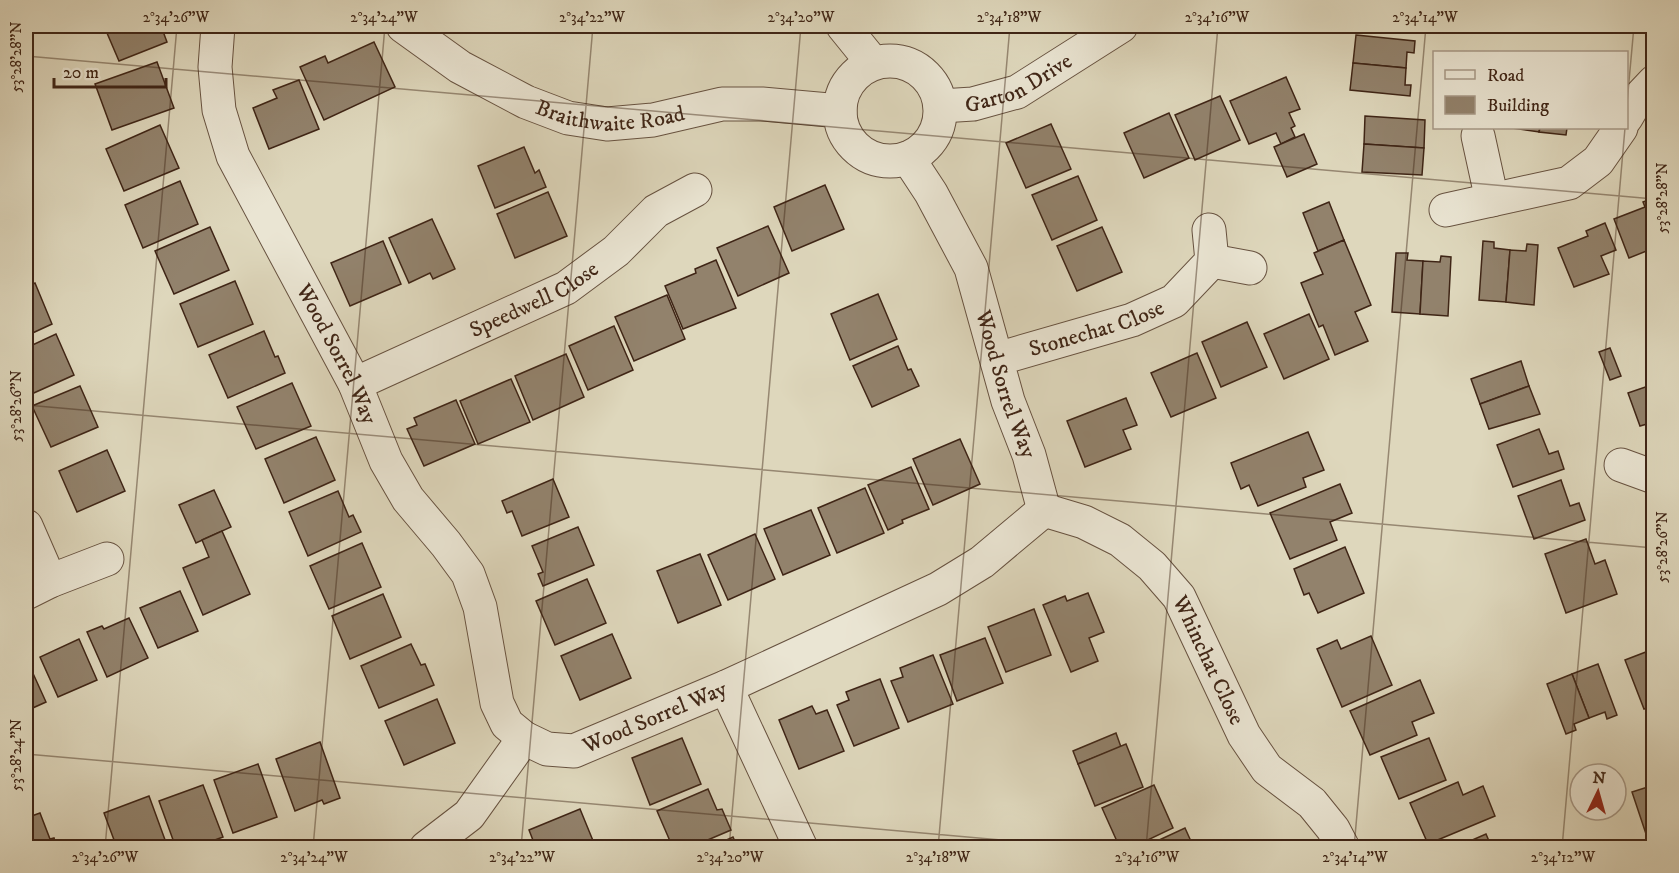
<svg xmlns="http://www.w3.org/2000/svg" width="1679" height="873" font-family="'IM FELL DW Pica',serif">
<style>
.building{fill:#92826c;stroke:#3f2516;stroke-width:1.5}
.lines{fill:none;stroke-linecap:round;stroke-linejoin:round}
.minor-casing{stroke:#675240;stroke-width:35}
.minor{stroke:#eae5d3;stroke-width:33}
.ticks{fill:none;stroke:#3f2516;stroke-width:1.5;stroke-opacity:0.45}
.labels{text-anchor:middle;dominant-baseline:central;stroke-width:6;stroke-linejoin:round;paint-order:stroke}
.street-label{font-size:22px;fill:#3f2516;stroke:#eae5d3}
.neatline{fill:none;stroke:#3f2516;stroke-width:2}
.ticks-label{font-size:15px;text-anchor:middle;fill:#3f2516}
</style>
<rect width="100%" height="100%" fill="#ded7bc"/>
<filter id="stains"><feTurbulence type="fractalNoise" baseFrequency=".00333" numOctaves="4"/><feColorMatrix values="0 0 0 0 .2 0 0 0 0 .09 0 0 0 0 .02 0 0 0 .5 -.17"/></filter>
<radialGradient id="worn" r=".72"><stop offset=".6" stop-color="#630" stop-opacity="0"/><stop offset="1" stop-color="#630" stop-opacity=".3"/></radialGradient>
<!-- building -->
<g class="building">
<path d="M26 26H28L33 37 26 40Z"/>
<path d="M104 26H161L167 42 119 61Z"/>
<path d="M1576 26H1626L1625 29Z"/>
<path d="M1356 35 1415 41 1414 53 1407 52 1406 68 1353 63Z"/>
<path d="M374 42 395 87 324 120 300 67 325 56 328 63Z"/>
<path d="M157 62 174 108 112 130 95 84Z"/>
<path d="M1353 63 1406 68 1405 85H1411L1410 96 1350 90Z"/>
<path d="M1286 77 1300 109 1289 113 1295 126 1291 128 1295 137 1281 144 1276 133 1249 144 1230 101Z"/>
<path d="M299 80 319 129 269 149 253 108 277 98 273 90Z"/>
<path d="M1220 96 1240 140 1195 160 1175 115Z"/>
<path d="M1169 113 1189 158 1144 178 1124 133Z"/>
<path d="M1365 116 1425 120 1424 148 1364 144Z"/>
<path d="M1051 124 1071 169 1026 188 1006 143Z"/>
<path d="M160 125 179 168 124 191 106 149Z"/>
<path d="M1512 128H1540L1539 132Z"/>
<path d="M1540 128H1567L1566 135 1539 132Z"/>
<path d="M1304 134 1317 164 1287 177 1274 147Z"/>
<path d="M1364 144 1424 148 1422 175 1362 172Z"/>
<path d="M524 147 535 173 539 170 546 187 495 208 478 166Z"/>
<path d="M1078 176 1097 220 1052 240 1032 195Z"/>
<path d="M180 181 198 224 143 248 125 205Z"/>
<path d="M825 185 844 229 792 251 774 207Z"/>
<path d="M548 192 567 236 515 258 497 214Z"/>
<path d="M1654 198V248L1629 258 1614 219 1645 207 1643 202Z"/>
<path d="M1329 202 1344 240 1318 251 1303 213Z"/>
<path d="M432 219 455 269 433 279 430 273 409 283 389 238Z"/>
<path d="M1605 223 1616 250 1601 256 1609 274 1574 287 1558 248 1588 236 1586 231Z"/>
<path d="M768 226 789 273 738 296 717 248Z"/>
<path d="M210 227 229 270 174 294 155 251Z"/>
<path d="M1102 227 1122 272 1077 291 1057 246Z"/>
<path d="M1344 240 1371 305 1355 312 1368 341 1335 355 1323 325 1319 327 1301 283 1323 274 1314 253Z"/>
<path d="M383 241 401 284 350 306 331 263Z"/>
<path d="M1483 241 1494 242V248L1510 250 1506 302 1479 300Z"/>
<path d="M1527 244 1538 245 1534 305 1506 302 1510 250 1526 251Z"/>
<path d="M1396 253H1408L1407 260 1423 261 1420 314 1392 312Z"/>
<path d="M1441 256 1451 257 1448 316 1420 314 1423 261 1440 262Z"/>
<path d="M716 260 736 308 683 329 665 286 696 273 695 269Z"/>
<path d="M235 281 253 324 198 347 180 304Z"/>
<path d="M35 283 52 324 26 336V287Z"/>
<path d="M878 294 897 339 850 360 831 314Z"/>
<path d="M667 295 685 339 634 361 615 317Z"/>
<path d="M1309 314 1329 359 1284 379 1264 334Z"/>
<path d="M1247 322 1267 367 1221 387 1202 342Z"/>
<path d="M614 326 633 370 588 390 569 346Z"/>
<path d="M264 331 275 357 278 356 285 373 228 398 209 355Z"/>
<path d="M56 334 74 375 27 396 26 348Z"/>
<path d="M898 346 908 370 911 369 919 386 872 407 853 366Z"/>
<path d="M1610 348 1621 376 1610 380 1599 352Z"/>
<path d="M1197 353 1216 398 1171 417 1151 373Z"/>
<path d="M566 354 584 397 533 420 515 376Z"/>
<path d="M1521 361 1529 386 1480 404 1471 379Z"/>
<path d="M511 379 530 422 478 444 460 401Z"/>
<path d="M292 383 311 426 256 449 237 407Z"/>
<path d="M1654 384V422L1640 426 1628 393Z"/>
<path d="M80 386 98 427 51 447 32 406Z"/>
<path d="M1529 386 1540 414 1489 429 1480 404Z"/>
<path d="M1126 398 1137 425 1123 430 1131 449 1085 467 1067 421Z"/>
<path d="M456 400 475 444 424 466 407 429 417 425 414 418Z"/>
<path d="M1539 429 1549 454 1558 451 1564 469 1513 487 1497 445Z"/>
<path d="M1308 432 1324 470 1303 478 1306 487 1258 506 1249 485 1241 489 1231 463Z"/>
<path d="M316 437 335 480 284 503 265 459Z"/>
<path d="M960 439 980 484 933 505 913 459Z"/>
<path d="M107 450 125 491 77 512 59 471Z"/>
<path d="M911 467 929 509 902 520 903 523 888 530 868 485Z"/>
<path d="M553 479 569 517 522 536 512 511 507 513 502 501Z"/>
<path d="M1561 480 1570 506 1579 503 1585 520 1534 539 1518 496Z"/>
<path d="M1340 484 1352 513 1330 522 1337 540 1290 559 1270 513Z"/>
<path d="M865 488 884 533 837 553 818 508Z"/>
<path d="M214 490 231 527 196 543 179 505Z"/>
<path d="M338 491 349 517 353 515 361 532 308 556 289 512Z"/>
<path d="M811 510 830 555 783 575 764 529Z"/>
<path d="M578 527 594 565 543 586 538 574 543 572 532 546Z"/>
<path d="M222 531 250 594 203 615 183 568 209 557 202 540Z"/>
<path d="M755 534 775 579 728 600 708 555Z"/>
<path d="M1586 539 1595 564 1605 560 1617 594 1566 613 1545 554Z"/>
<path d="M362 543 381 587 329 609 310 566Z"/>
<path d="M1345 547 1364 593 1318 613 1309 593 1304 595 1294 569Z"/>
<path d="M700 554 721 605 678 623 657 571Z"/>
<path d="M587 579 606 623 555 645 536 601Z"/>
<path d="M180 591 198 631 158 648 140 608Z"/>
<path d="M1088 593 1104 632 1089 638 1098 661 1071 672 1043 605 1065 596 1067 601Z"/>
<path d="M383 594 401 637 350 659 332 616Z"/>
<path d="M1034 609 1051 655 1006 672 988 627Z"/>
<path d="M129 618 148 658 107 677 87 632 102 626 104 629Z"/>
<path d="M612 634 631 678 580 700 561 656Z"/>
<path d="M1371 636 1392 685 1342 707 1317 649 1337 640 1341 649Z"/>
<path d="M985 638 1003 683 957 701 940 655Z"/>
<path d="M79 639 97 680 58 697 40 657Z"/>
<path d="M411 644 421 665 425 664 434 685 379 708 361 666Z"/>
<path d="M1651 650 1654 656V706L1644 709 1625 660Z"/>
<path d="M933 655 953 704 908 722 891 681 903 677 900 668Z"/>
<path d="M26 658 46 702 26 711Z"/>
<path d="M1598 664 1617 715 1607 719 1605 712 1589 718 1572 674Z"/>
<path d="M1572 674 1589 718 1574 724 1576 730 1566 734 1547 684Z"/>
<path d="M880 679 899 728 854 746 837 705 849 700 846 692Z"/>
<path d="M1420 680 1434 713 1412 722 1417 735 1370 755 1350 711Z"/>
<path d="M437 699 455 743 404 765 385 721Z"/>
<path d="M812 706 816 714 827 710 844 751 799 769 779 720Z"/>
<path d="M1116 733 1121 747 1078 764 1073 751Z"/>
<path d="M682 738 701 784 650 805 632 758Z"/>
<path d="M1429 738 1446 780 1399 799 1381 757Z"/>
<path d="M320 742 340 798 324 804 322 800 295 811 276 759Z"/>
<path d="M1126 744 1143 787 1095 806 1078 764Z"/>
<path d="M258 764 277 817 233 833 214 780Z"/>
<path d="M1458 782 1463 795 1483 786 1495 816 1428 844 1410 803Z"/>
<path d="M203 785 223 837 193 848H176L159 801Z"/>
<path d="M1154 785 1173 828 1131 848H1120L1102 808Z"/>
<path d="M1654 785V839L1648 840 1632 792Z"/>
<path d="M708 789 717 810 722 809 731 830 689 848H673L657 811Z"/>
<path d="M149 796 168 848H117L104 813Z"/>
<path d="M580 809 596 848H536L529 830Z"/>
<path d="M40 813 50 839 54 838 57 848H26V818Z"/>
<path d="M1185 828 1194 848H1142Z"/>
<path d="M1486 834 1492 848H1454Z"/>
<path d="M733 837 738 848H709Z"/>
<path d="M1645 843 1647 848H1630Z"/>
</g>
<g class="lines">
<defs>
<g id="minor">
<path id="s1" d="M218 26 215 67 219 110 233 156 355 384 386 461 408 499 446 544 468 574 480 607 497 703 507 724 524 738 547 749 574 751 726 687 938 589 982 562 1044 510"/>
<path id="s2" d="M403 26 460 67 526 102 568 118 607 124 653 120 722 104H762L840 111"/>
<path d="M843 26 873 63"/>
<circle cx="890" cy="111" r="50"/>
<path id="s3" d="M941 106 973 104 1017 92 1121 26"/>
<path d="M1626 118 1636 101 1654 82"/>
<path d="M1478 136 1492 200"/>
<path id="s4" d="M908 158 931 193 971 268 1008 401 1029 455 1044 510"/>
<path d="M1446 210 1569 183 1598 161 1621 128"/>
<path d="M1212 261 1250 268"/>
<path id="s5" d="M997 359 1132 320 1174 301 1212 261 1209 230"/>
<path id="s6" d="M355 384 566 288 616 251 656 211 695 190"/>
<path d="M1621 465 1654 477"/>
<path id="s7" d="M1044 510 1084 522 1120 540 1152 566 1179 597 1244 735 1267 769 1312 803 1333 829 1343 848"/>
<path d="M26 526 50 581"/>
<path d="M26 593 50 581 107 559"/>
<path d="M726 687 801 848"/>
<path d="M426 848 469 815 524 738"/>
</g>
</defs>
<!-- minor casing -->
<use href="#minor" class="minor-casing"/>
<!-- minor -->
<use href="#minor" class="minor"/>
</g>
<!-- ticks -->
<path class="ticks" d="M26 56 1654 199M1626 114 1634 26M26 405 1654 548M26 754 1093 848M105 848 177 26M313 848 385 26M521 848 593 26M729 848 801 26M938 848 1010 26M1146 848 1218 26M1354 848 1426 26M1562 848 1625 128"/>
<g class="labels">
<!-- street labels -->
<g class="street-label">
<text stroke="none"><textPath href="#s3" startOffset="82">Garton Drive</textPath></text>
<text stroke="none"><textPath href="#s2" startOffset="232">Braithwaite Road</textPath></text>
<text stroke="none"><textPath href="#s6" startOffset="198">Speedwell Close</textPath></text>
<text stroke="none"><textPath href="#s5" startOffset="104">Stonechat Close</textPath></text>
<text stroke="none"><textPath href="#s1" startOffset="356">Wood Sorrel Way</textPath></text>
<text stroke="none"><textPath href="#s4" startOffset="248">Wood Sorrel Way</textPath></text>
<text stroke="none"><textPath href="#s7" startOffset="234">Whinchat Close</textPath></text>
<text stroke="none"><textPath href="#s1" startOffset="932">Wood Sorrel Way</textPath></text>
</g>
</g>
<!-- margin -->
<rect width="1679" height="873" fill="none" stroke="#ded7bc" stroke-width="66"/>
<!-- legend -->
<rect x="1433" y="51" width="195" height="78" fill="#eae5d3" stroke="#a69887" stroke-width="1.5"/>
<rect x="1445" y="70" width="30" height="9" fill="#eae5d3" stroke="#a69887" stroke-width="1.5"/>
<text x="1487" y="81" font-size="18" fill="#3f2516">Road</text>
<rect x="1445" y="96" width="30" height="18" fill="#92826c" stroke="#a69887" stroke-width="1.5"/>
<text x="1487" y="111" font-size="18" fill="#3f2516">Building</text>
<!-- north arrow -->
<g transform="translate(1598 792) rotate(5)"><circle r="28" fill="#eae5d3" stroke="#a69887" stroke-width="1.5"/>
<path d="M0-4.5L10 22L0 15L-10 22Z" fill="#8f2418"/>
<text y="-9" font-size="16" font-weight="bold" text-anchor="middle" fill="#3f2516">N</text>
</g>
<!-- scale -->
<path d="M54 78v9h112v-9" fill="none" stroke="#3f2516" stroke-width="3"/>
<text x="63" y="78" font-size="18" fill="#3f2516" stroke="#eae5d3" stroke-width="4.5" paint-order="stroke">20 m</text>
<rect x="33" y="33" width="1613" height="807" class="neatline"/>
<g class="ticks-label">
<text x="176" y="22">2°34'26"W</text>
<text x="384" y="22">2°34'24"W</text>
<text x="592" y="22">2°34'22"W</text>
<text x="801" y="22">2°34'20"W</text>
<text x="1009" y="22">2°34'18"W</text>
<text x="1217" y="22">2°34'16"W</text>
<text x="1425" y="22">2°34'14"W</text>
<text transform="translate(16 57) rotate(-90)" y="5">53°28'28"N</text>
<text transform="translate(1662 198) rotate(-90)" y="5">53°28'28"N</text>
<text transform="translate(16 406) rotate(-90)" y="5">53°28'26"N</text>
<text transform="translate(1662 547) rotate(-90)" y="5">53°28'26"N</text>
<text transform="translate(16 755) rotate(-90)" y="5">53°28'24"N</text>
<text x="105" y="862">2°34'26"W</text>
<text x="314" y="862">2°34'24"W</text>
<text x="522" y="862">2°34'22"W</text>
<text x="730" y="862">2°34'20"W</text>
<text x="938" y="862">2°34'18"W</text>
<text x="1147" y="862">2°34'16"W</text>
<text x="1355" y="862">2°34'14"W</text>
<text x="1563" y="862">2°34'12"W</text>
</g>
<rect width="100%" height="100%" filter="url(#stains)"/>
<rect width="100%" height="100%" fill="url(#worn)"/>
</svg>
